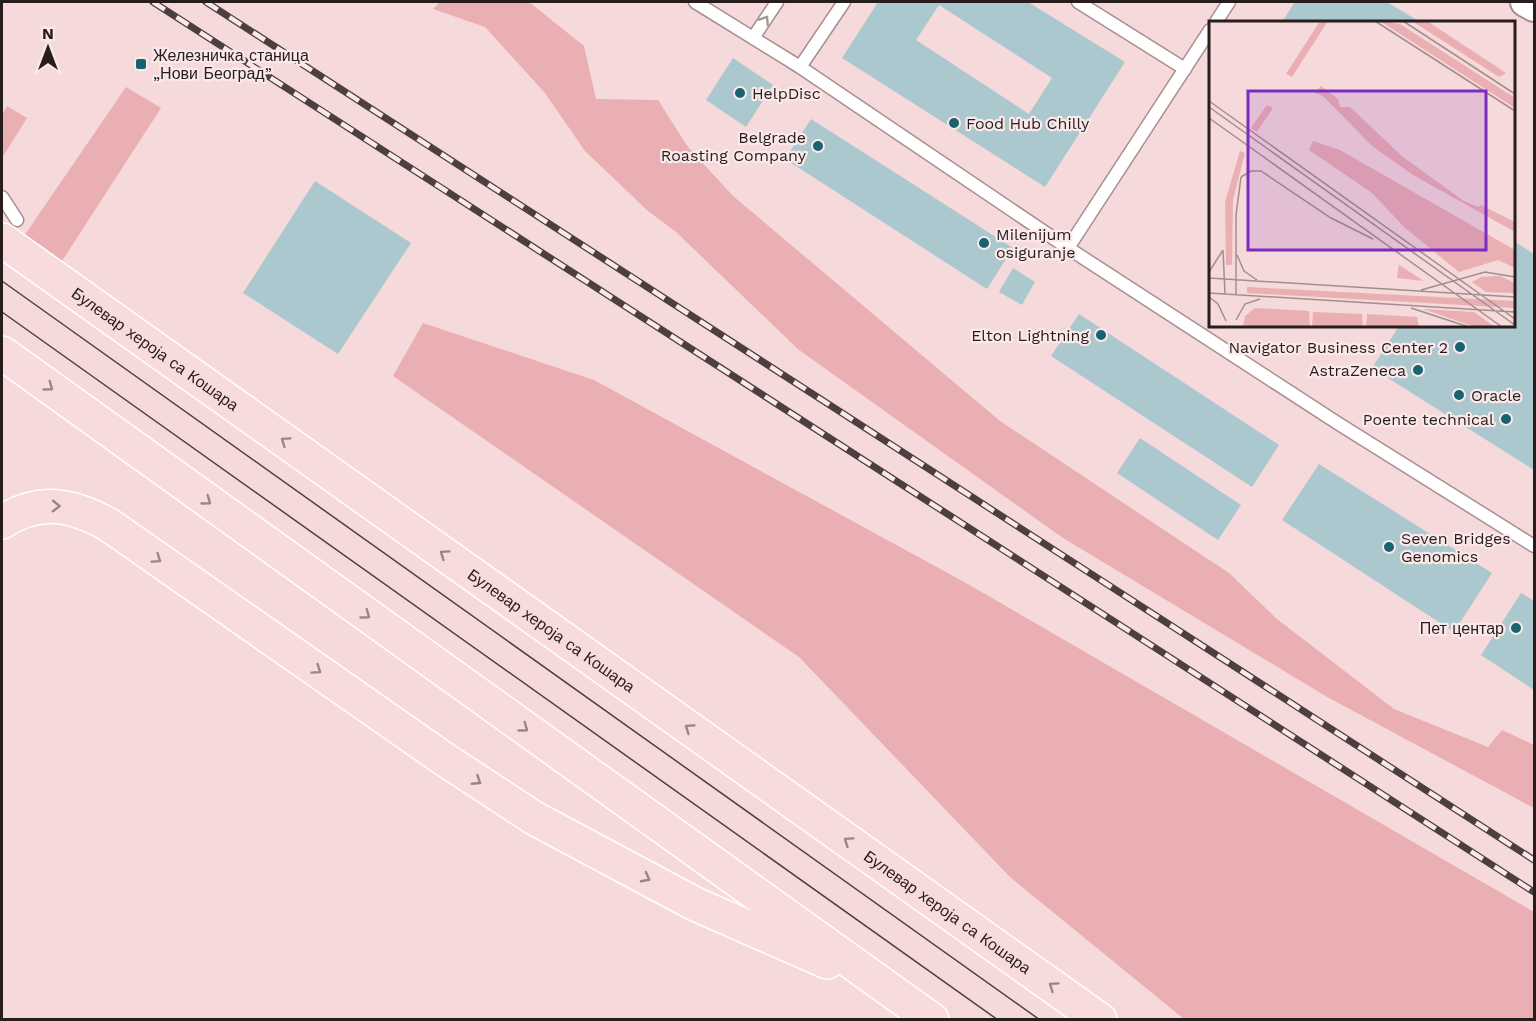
<svg xmlns="http://www.w3.org/2000/svg" width="1536" height="1021" font-family="'Work Sans',sans-serif">
<style>
.green{fill:#eaafb2}
.building{fill:#abc8cf;fill-rule:evenodd}
.lines{fill:none;stroke-linecap:round;stroke-linejoin:round}
.service-casing{stroke:#a98e8f;stroke-width:15}
.tertiary-casing{stroke:#a98e8f;stroke-width:32}
.primary-casing{stroke:#fff;stroke-width:36}
.service{stroke:#fff;stroke-width:12}
.tertiary{stroke:#fff;stroke-width:28}
.primary{stroke:#f8dbdd;stroke-width:33}
.tram{stroke:#4d3f3f;stroke-width:1.5}
.rail-casing{stroke:#4d3f3f;stroke-width:7}
.rail{stroke:#fbe9ea;stroke-width:4.5;stroke-dasharray:14;stroke-linecap:butt}
.oneway{stroke:#9e9999}
.oneway2{stroke:#9a8687}
.poi-dot{fill:#196270;stroke:#fbe9ea;stroke-width:2}
.labels{text-anchor:middle;dominant-baseline:central;stroke-width:4.5;stroke-linejoin:round;paint-order:stroke}
.poi-label{font-size:16px;fill:#271d1d;stroke:#fbe9ea;text-anchor:start}
.street-label{font-size:16px;fill:#271d1d;stroke:#fbe9ea}
.inset-road{fill:none;stroke:#a38e8e;stroke-width:1.5}
.view{fill:#7b2cbf;fill-opacity:0.15;stroke:#7b2cbf;stroke-width:3}
.inset-edge{fill:none;stroke:#271d1d;stroke-width:3}
</style>
<rect width="100%" height="100%" fill="#f6d9da"/>
<!-- green -->
<g class="green">
<path d="M440 2H529L584 46 596 99 658 100 688 147 733 196 1000 421 1229 573 1277 619 1394 709 1488 747 1502 730 1534 745V808L1329 698 1063 538 799 350 676 232 648 211 585 151 545 93 485 27 433 9Z"/>
<path d="M126 87 161 108 60 264 24 236Z"/>
<path d="M7 106 27 118 2 158V115Z"/>
<path d="M423 323 594 380 966 583 1534 912V1019H1184L1010 877 799 657 393 376Z"/>
</g>
<!-- building -->
<g class="building">
<path d="M878 2H1028L1125 62 1045 187 842 58ZM939 5 1052 78 1029 114 916 40Z"/>
<path d="M1295 2H1387L1420 22H1282Z"/>
<path d="M733 58 773 85 746 127 706 100Z"/>
<path d="M811 119 1013 248 987 289 785 159Z"/>
<path d="M315 181 411 243 338 354 243 293Z"/>
<path d="M1514 241 1534 254V470L1372 368 1399 326H1514Z"/>
<path d="M1013 268 1035 282 1022 305 999 292Z"/>
<path d="M1079 314 1279 445 1252 487 1051 356Z"/>
<path d="M1140 438 1241 505 1218 540 1117 473Z"/>
<path d="M1319 464 1492 573 1454 632 1282 520Z"/>
<path d="M1521 593 1534 601V690L1481 655Z"/>
</g>
<g class="lines">
<defs>
<g id="service">
<path d="M695 2 800 67 1068 248 1339 424 1534 546"/>
<path d="M1078 2 1185 69"/>
<path d="M1216 22 1229 2"/>
<path d="M753 38 777 2"/>
<path d="M800 67 844 2"/>
<path d="M2 197 17 220"/>
<path d="M1068 248 1210 30"/>
</g>
<path id="tertiary" d="M1525 2 1534 7"/>
<g id="primary">
<path id="s1" d="M2 240 1100 1020"/>
<path d="M2 353 932 1020"/>
<path d="M2 522C39 498 72 504 109 525L444 759 534 818 695 904 827 962"/>
</g>
</defs>
<!-- service casing -->
<use href="#service" class="service-casing"/>
<!-- tertiary casing -->
<use href="#tertiary" class="tertiary-casing"/>
<!-- primary casing -->
<use href="#primary" class="primary-casing"/>
<!-- service -->
<use href="#service" class="service"/>
<!-- tertiary -->
<use href="#tertiary" class="tertiary"/>
<!-- primary -->
<use href="#primary" class="primary"/>
<!-- tram -->
<g class="tram">
<path d="M2 281 1040 1020"/>
<path d="M2 312 998 1020"/>
</g>
<defs>
<g id="rail">
<path d="M153 2 1534 892"/>
<path d="M206 2 1534 860"/>
</g>
</defs>
<!-- rail casing -->
<use href="#rail" class="rail-casing"/>
<!-- rail -->
<use href="#rail" class="rail"/>
</g>
<!-- one-way arrows -->
<defs><path id="oneway-chevron" d="M-2-3.5L2.5 0L-2 3.5" fill="none" stroke-width="1.6" stroke-linecap="round" stroke-linejoin="round" transform="scale(1.5)"/></defs>
<use class="oneway" href="#oneway-chevron" transform="translate(765 20) rotate(-57)"/>
<g class="oneway2">
<use href="#oneway-chevron" transform="translate(49 387) rotate(36)"/>
<use href="#oneway-chevron" transform="translate(285 441) rotate(-145)"/>
<use href="#oneway-chevron" transform="translate(207 501) rotate(36)"/>
<use href="#oneway-chevron" transform="translate(56 506) rotate(1)"/>
<use href="#oneway-chevron" transform="translate(444 554) rotate(-145)"/>
<use href="#oneway-chevron" transform="translate(157 559) rotate(35)"/>
<use href="#oneway-chevron" transform="translate(366 615) rotate(36)"/>
<use href="#oneway-chevron" transform="translate(317 670) rotate(35)"/>
<use href="#oneway-chevron" transform="translate(524 728) rotate(36)"/>
<use href="#oneway-chevron" transform="translate(689 728) rotate(-145)"/>
<use href="#oneway-chevron" transform="translate(477 781) rotate(33)"/>
<use href="#oneway-chevron" transform="translate(848 841) rotate(-145)"/>
<use href="#oneway-chevron" transform="translate(646 878) rotate(28)"/>
<use href="#oneway-chevron" transform="translate(1053 986) rotate(-145)"/>
</g>
<!-- markers -->
<g class="poi-dot">
<rect x="135" y="58" width="12" height="12" rx="3"/>
<circle cx="740" cy="93" r="6"/>
<circle cx="954" cy="123" r="6"/>
<circle cx="818" cy="146" r="6"/>
<circle cx="984" cy="243" r="6"/>
<circle cx="1101" cy="335" r="6"/>
<circle cx="1460" cy="347" r="6"/>
<circle cx="1418" cy="370" r="6"/>
<circle cx="1459" cy="395" r="6"/>
<circle cx="1506" cy="419" r="6"/>
<circle cx="1389" cy="547" r="6"/>
<circle cx="1516" cy="628" r="6"/>
</g>
<g class="labels">
<!-- poi labels -->
<g class="poi-label">
<text x="153" y="55">Железничка станица<tspan x="153" dy="18">„Нови Београд”</tspan></text>
<text x="752" y="93">HelpDisc</text>
<text x="966" y="123">Food Hub Chilly</text>
<text x="806" y="137" text-anchor="end">Belgrade<tspan x="806" dy="18">Roasting Company</tspan></text>
<text x="996" y="234">Milenijum<tspan x="996" dy="18">osiguranje</tspan></text>
<text x="1089" y="335" text-anchor="end">Elton Lightning</text>
<text x="1448" y="347" text-anchor="end">Navigator Business Center 2</text>
<text x="1406" y="370" text-anchor="end">AstraZeneca</text>
<text x="1471" y="395">Oracle</text>
<text x="1494" y="419" text-anchor="end">Poente technical</text>
<text x="1401" y="538">Seven Bridges<tspan x="1401" dy="18">Genomics</tspan></text>
<text x="1504" y="628" text-anchor="end">Пет центар</text>
</g>
<!-- street labels -->
<g class="street-label">
<text stroke="none"><textPath href="#s1" startOffset="188">Булевар хероја са Кошара</textPath></text>
<text stroke="none"><textPath href="#s1" startOffset="674">Булевар хероја са Кошара</textPath></text>
<text stroke="none"><textPath href="#s1" startOffset="1160">Булевар хероја са Кошара</textPath></text>
</g>
</g>
<!-- overview -->
<g transform="translate(1209 21)">
<rect width="306" height="306" fill="#f6d9da"/>
<path d="M111 0H119L83 56 77 53ZM171 0 191 3 306 77V87ZM203 0H218L297 52 290 56ZM112 65 129 78 131 86H141L194 136 255 180 269 186 272 184 306 201V211L204 154 163 125 114 75 106 72ZM58 84 64 87 48 111 42 107ZM104 120 131 129 306 229V247L289 239 250 251 195 206 163 172 100 129ZM31 130 36 132 24 179 23 244H17L16 181ZM190 243V244L215 260 188 257ZM291 255 306 262V272L277 271 263 261 272 256ZM38 266 306 280V287L38 272ZM46 287 100 290 101 306H34L36 295ZM214 288 265 291 286 306H266ZM104 291 153 293 154 306H103ZM158 293 208 296 210 306H157Z" fill="#eaafb2"/>
<path class="inset-road" d="M166 0 306 90M194 0 306 73M0 80 306 298M0 86 306 304M0 97 293 306M32 156 42 150H52L122 197 164 218M14 229 16 273M28 234 35 250 48 259M0 251 14 229M0 257 306 276M212 269 276 251 306 256M0 272 306 291M27 274V194L32 156M0 276 9 283 17 300M202 287 260 306M27 299 36 283 51 278"/>
<path class="view" d="M39 70H277V229H39Z"/>
<rect width="306" height="306" class="inset-edge"/>
</g>
<!-- border -->
<rect width="1536" height="1021" fill="none" stroke="#271d1d" stroke-width="6"/>
<!-- north arrow -->
<g transform="translate(48 48)" stroke="#fbe9ea" stroke-width="4.5" paint-order="stroke">
<path d="M0-4.5L10 22L0 15L-10 22Z" fill="#271d1d"/>
<text y="-9" font-size="16" font-weight="bold" text-anchor="middle" fill="#271d1d">N</text>
</g>
</svg>
